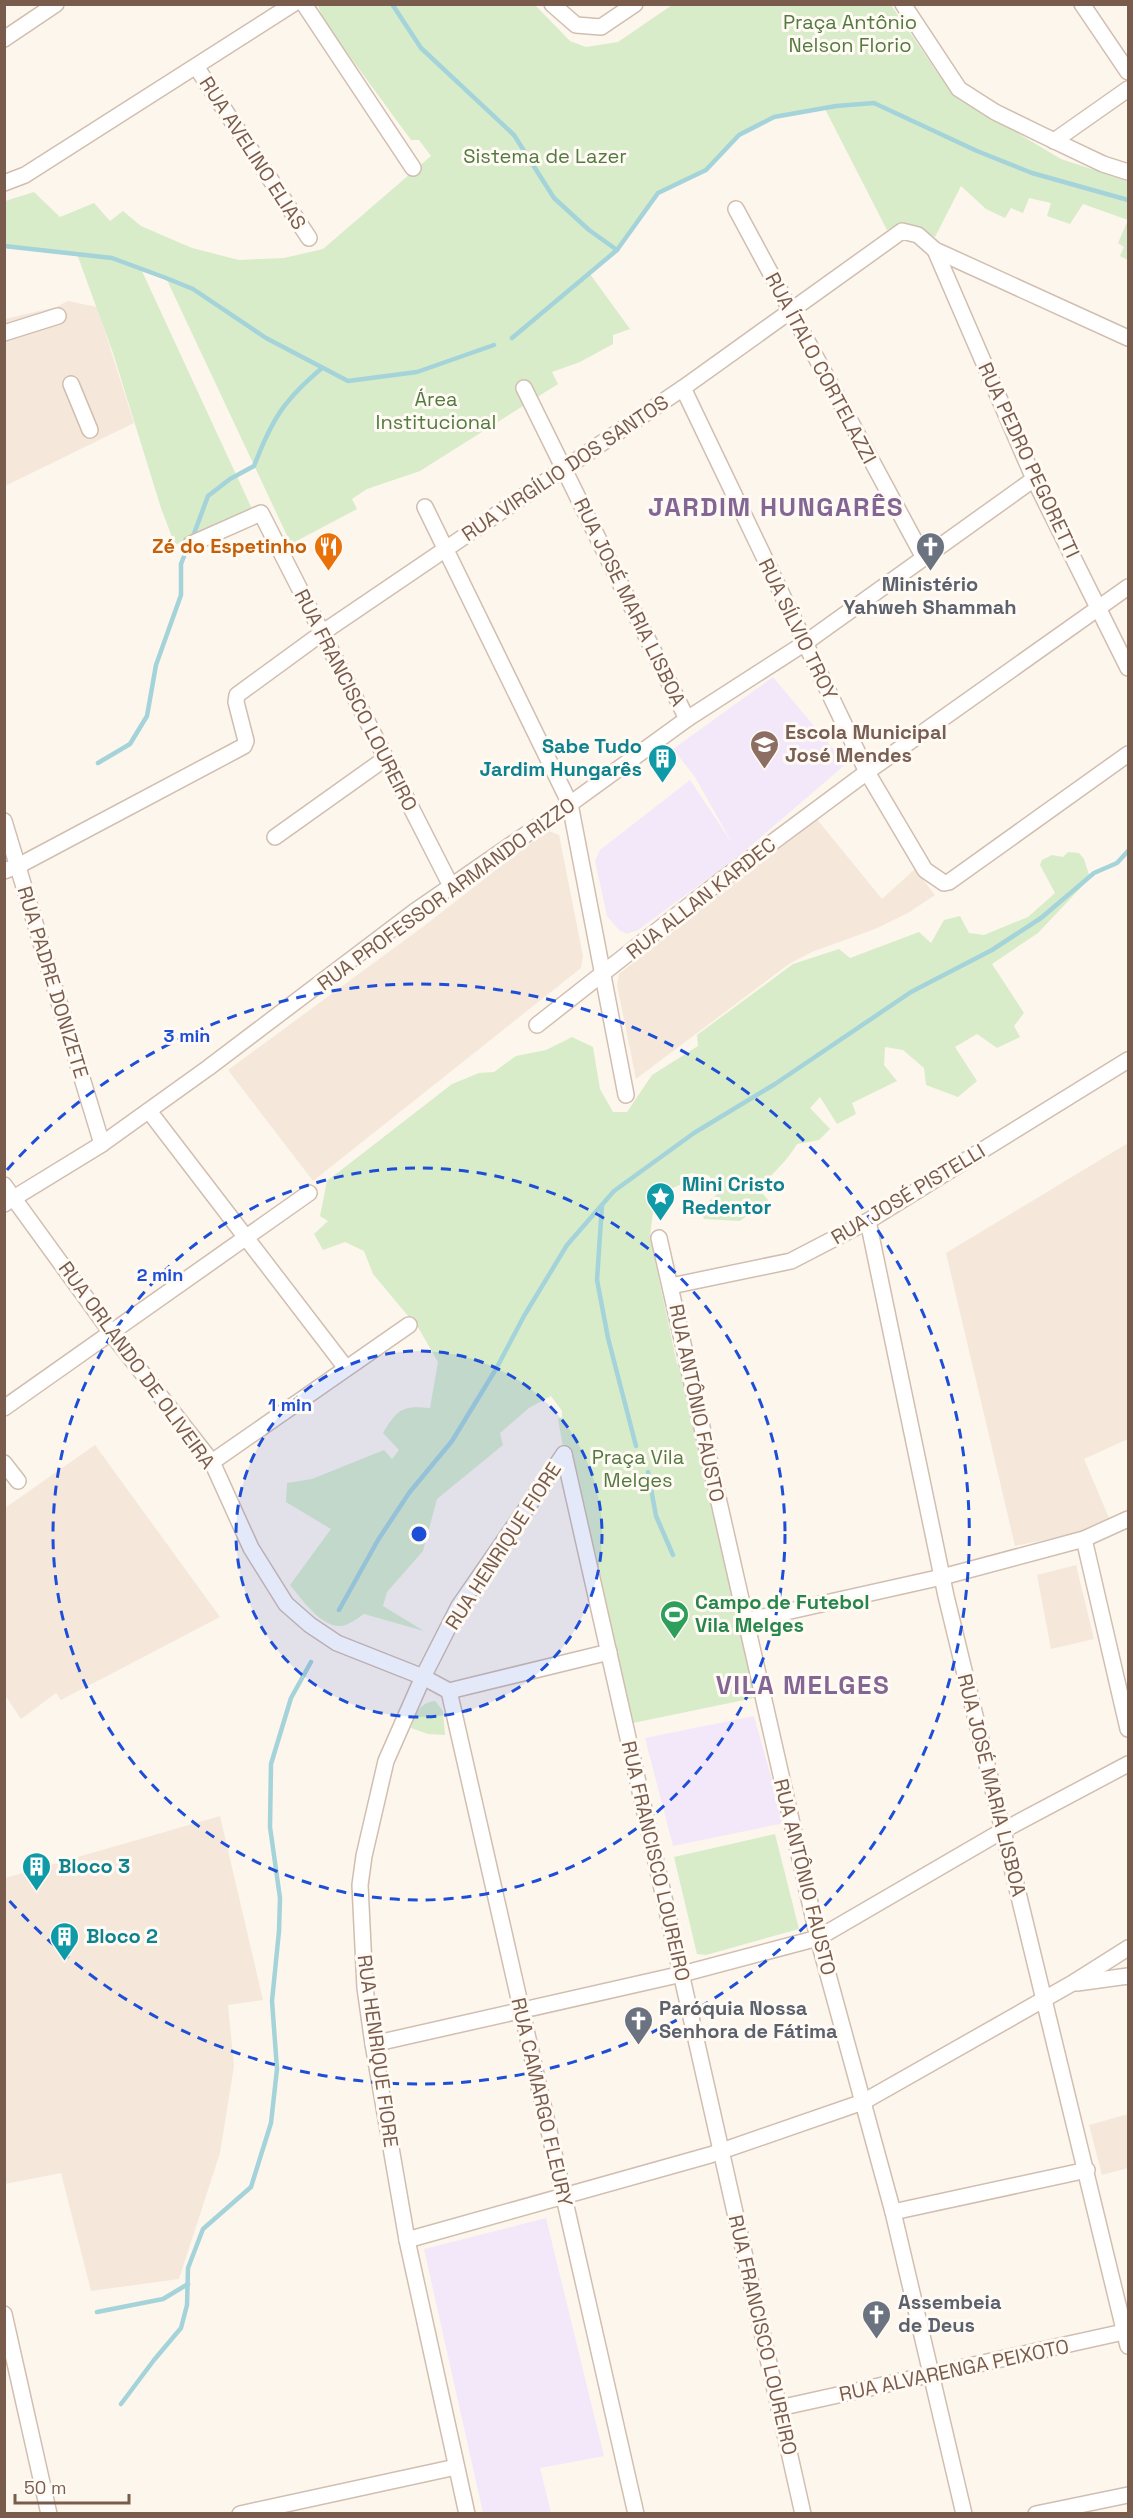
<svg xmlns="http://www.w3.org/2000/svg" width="1133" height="2518" font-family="'Space Grotesk',sans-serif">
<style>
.residential{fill:#f5e8da}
.education{fill:#f3e8fa}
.green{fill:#d8ecc9}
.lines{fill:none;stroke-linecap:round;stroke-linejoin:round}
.stream{stroke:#a5d3da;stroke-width:4.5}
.minor-casing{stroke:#d1beb0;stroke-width:18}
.minor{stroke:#fff;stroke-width:15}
.ring{fill:none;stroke:#1d4ed8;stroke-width:3;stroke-dasharray:10 8}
.labels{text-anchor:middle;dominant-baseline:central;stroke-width:6;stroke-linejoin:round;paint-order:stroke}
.park-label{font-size:20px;fill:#537a41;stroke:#fffaf3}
.street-label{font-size:20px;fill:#7a5c4d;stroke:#fffaf3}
.food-label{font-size:20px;font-weight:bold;fill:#c56008;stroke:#fffaf3;text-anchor:end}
.worship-label{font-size:20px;font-weight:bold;fill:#5b616d;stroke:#fffaf3;text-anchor:start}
.education-label{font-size:20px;font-weight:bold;fill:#785e54;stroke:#fffaf3;text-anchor:start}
.culture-label{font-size:20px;font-weight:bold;fill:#0d838f;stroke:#fffaf3;text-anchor:start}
.leisure-label{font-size:20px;font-weight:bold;fill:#27864d;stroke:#fffaf3;text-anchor:start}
.district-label{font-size:26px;font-weight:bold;letter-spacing:1.5px;fill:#846695;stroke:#fffaf3}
.centre{fill:#1d4ed8;stroke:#fffaf3;stroke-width:3}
.ring-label{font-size:18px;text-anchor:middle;font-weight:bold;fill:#1d4ed8;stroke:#fffaf3;stroke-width:6;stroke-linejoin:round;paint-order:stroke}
</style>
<rect width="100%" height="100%" fill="#fdf6ec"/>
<!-- residential -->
<g class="residential">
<path d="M68 301 97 307 134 423 5 486V319L56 307Z"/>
<path d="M816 818 882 899 915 869 935 895 908 913 875 929 812 952 789 964 636 1079 617 985 619 974Z"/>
<path d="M549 831 559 835 583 956 581 968 313 1181 228 1070 424 926 541 835Z"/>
<path d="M1128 1143V1439L1084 1459 1110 1520 1073 1534 1015 1546 946 1253Z"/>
<path d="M95 1445 220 1617 61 1700 56 1693 21 1719 5 1695V1508Z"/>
<path d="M1076 1565 1094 1639 1051 1649 1037 1575Z"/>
<path d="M220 1816 263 2000 228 2005 234 2066 220 2153 179 2279 91 2291 61 2173 5 2184V1878Z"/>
<path d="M1128 2114V2168L1102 2175 1089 2125Z"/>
</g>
<!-- education -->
<g class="education">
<path d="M773 677 846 764 740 855 638 930 627 934 619 930 607 916 595 861 600 850 690 780 732 843 695 777 673 749Z"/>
<path d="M754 1716 784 1823 673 1846 645 1738Z"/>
<path d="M546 2218 604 2456 540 2468 551 2513H483L424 2249Z"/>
</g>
<!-- green -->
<g class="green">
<path d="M318 5H535L570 41 586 47 618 42 672 5H891L952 94 1061 159 1128 181V260L1120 256 1124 247 1118 243 1128 220 1083 204 1070 224 1047 216 1051 203 1029 198 1023 213 1011 208 1005 218 986 209 961 186 935 237 905 223 887 230 825 109 774 117 739 135 706 170 658 193 617 250 590 274 630 329 613 335V344L580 362 552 372 558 384 420 471 367 489 352 499 357 509 291 544 166 278 141 269 252 509 175 545 161 508 113 353 77 254 5 246V201L34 192 60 217 94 203 110 221 123 211 141 226 192 248 239 260 284 258 323 249 431 156 419 140H411L323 20Z"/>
<path d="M1068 852 1079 853 1084 859 1090 878 1038 933 992 964 1024 1013 1014 1026 1020 1037 997 1048 977 1034 955 1047 977 1081 958 1097 926 1085 924 1068 903 1050 885 1047 884 1065 897 1081 852 1103 856 1114 837 1124 820 1097 810 1108 830 1129 819 1140 797 1144C786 1163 773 1172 759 1189L768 1200 740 1221 704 1219 700 1209 722 1190 708 1175 690 1173 684 1183 655 1196 650 1237 677 1364 683 1362 759 1697 628 1724 565 1458 558 1419 562 1417V1411L551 1396 529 1408 500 1433 503 1445 437 1499 423 1551 387 1592 383 1606 424 1631 364 1614C358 1618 349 1625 342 1626 321 1628 302 1599 290 1585L331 1529 286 1502 287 1483 312 1479 384 1450 392 1459 399 1450 383 1433C397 1410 402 1405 430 1408L438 1362 419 1329 373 1274 364 1251 345 1242 323 1250 314 1234 328 1221 320 1216 327 1181 452 1084 479 1073 494 1072 516 1056 546 1050 572 1037 593 1047 600 1089 613 1112H627L652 1075 698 1046 697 1035 793 964 839 949 850 958 919 932 931 943 944 920 960 916 969 933 984 935 1028 917 1055 893 1040 865 1042 860 1052 855 1063 857Z"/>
<path d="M435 1701 443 1711 445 1735 428 1734 411 1728C416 1713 419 1703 435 1701Z"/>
<path d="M775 1834 799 1929 706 1955 697 1954 674 1857Z"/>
</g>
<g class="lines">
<!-- stream -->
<g class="stream">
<path d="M392 4 421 48 514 135 554 198 589 230 617 250"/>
<path d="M4 246 112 258 166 278 193 289 266 338 348 381 417 372 494 345"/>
<path d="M512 338 617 250 658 193 706 170 739 135 774 117 836 106 874 103 977 151 1032 173 1128 200"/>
<path d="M192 539 208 496 230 479 254 466C272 419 284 400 322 368"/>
<path d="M98 763 130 744 147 716 156 665 181 595V564L188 546"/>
<path d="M602 1205 597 1280 608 1338 636 1446"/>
<path d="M648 1472 656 1516 673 1555"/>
<path d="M339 1610 378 1540 409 1493 452 1441 496 1369 524 1316 567 1245 614 1191 694 1133 775 1084 911 992 992 950 1041 918 1094 873 1117 863 1128 851"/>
<path d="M97 2312 163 2299 188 2284"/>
<path d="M121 2404 154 2360 181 2328 187 2305 188 2268 203 2229 251 2187 271 2123 277 2069 272 2001 279 1931 280 1898 270 1827 271 1764 291 1698 311 1662"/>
</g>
<defs>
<g id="minor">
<path d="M304 4 413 168"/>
<path d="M552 4 576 25 601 27 635 4"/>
<path d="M903 4 959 89 995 112 1040 134 1103 164 1128 172"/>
<path d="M1082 4 1128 72"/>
<path d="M4 39 56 4"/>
<path d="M197 68 309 238"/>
<path d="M1054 141 1128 89"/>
<path d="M4 183 25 175 293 4"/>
<path d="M736 209 924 558"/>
<path d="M935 250 1034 479 1128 668"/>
<path d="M4 333 58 316"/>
<path d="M71 384 90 430"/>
<path d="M524 388 687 719"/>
<path d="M683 388 867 772 925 870 944 883 949 882 1128 754"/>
<path d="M425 507 570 804 626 1095"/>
<path d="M191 544 261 513 451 886"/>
<path d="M4 821 102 1144"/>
<path d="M275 837 386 758"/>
<path d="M4 871 18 866 244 746 246 741 236 702 237 695 322 633 683 388 902 231 918 235 935 250 1128 338"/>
<path d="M537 1025 719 882 867 772 1128 587"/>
<path d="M149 1111 346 1368"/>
<path d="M4 1185 118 1342 212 1462 251 1548 286 1604 310 1625 337 1643 423 1677 449 1691 609 1652"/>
<path d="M4 1204 102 1144 208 1068 414 912 570 804 687 719 805 643 1034 479"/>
<path d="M868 1221 946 1596 1128 2346"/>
<path d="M659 1238 818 1938 893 2212 964 2514"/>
<path d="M671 1286 791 1261 868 1221 1128 1060"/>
<path d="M4 1408 309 1193"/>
<path d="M564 1454 803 2514"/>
<path d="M212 1462 409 1325"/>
<path d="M4 1463 18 1481"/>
<path d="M1084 1539 1128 1729"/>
<path d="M745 1621 942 1577 1084 1539 1128 1519"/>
<path d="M449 1691 636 2514"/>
<path d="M1077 1983 1128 1976"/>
<path d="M373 2044 682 1974 818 1938 1002 1831 1128 1764"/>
<path d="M893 2212 1087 2170"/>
<path d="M407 2240 710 2155 863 2102 1071 1984 1128 1948"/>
<path d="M4 2314 49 2514"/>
<path d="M779 2408 1128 2331"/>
<path d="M240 2514 456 2467"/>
<path d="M467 2514 407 2240 373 2044 365 1988 360 1885 364 1856 386 1761 423 1677 459 1606 564 1454"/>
<path d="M1036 2514 1128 2495"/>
</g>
</defs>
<!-- minor casing -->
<use href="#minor" class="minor-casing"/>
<!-- minor -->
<use href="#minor" class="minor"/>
</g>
<!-- distance rings -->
<circle cx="419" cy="1534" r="183" fill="#1d4ed8" fill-opacity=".12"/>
<g class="ring">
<circle cx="419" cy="1534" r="183"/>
<circle cx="419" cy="1534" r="366"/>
<path d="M7 1170A550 550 0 1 1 7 1898"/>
</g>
<!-- icons -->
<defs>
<symbol id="restaurant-pin" viewBox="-11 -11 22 30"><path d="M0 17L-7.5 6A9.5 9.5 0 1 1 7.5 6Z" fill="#e8710a" stroke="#fffaf3"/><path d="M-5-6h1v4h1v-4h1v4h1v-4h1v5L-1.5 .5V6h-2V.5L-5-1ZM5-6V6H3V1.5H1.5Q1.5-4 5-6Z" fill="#fff"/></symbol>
<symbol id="church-pin" viewBox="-11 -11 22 30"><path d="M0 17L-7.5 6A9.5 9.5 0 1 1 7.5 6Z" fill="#6b7280" stroke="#fffaf3"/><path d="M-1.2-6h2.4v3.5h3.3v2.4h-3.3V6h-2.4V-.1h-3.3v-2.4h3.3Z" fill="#fff"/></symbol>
<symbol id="school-pin" viewBox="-11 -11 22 30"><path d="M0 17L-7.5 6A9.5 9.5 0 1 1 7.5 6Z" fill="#8d6e63" stroke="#fffaf3"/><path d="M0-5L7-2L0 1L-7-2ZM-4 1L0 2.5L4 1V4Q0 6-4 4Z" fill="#fff"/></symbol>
<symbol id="building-pin" viewBox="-11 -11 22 30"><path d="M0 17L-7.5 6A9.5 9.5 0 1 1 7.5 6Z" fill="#0f9aa8" stroke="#fffaf3"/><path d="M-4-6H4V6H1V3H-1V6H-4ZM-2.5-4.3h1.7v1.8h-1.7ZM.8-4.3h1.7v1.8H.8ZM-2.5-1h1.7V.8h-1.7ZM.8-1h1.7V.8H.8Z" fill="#fff"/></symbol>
<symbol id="sight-pin" viewBox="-11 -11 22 30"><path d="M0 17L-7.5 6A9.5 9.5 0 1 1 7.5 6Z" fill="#0f9aa8" stroke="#fffaf3"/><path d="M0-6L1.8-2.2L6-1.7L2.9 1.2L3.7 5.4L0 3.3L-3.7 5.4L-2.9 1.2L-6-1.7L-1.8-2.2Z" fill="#fff"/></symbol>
<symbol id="stadium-pin" viewBox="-11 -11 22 30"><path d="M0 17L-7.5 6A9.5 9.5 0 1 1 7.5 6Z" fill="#2e9e5b" stroke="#fffaf3"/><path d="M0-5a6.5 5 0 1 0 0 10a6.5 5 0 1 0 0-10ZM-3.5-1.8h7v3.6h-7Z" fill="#fff"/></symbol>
</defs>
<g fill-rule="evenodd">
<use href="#restaurant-pin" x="312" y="530" width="33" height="45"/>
<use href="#church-pin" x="914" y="530" width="33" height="45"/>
<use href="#school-pin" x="748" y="728" width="33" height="45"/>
<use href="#building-pin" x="646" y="742" width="33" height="45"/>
<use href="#sight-pin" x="644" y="1180" width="33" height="45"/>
<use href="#stadium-pin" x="658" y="1598" width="33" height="45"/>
<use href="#building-pin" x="20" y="1850" width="33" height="45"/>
<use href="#building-pin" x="48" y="1920" width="33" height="45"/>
<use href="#church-pin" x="622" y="2004" width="33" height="45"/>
<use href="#church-pin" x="860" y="2298" width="33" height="45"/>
</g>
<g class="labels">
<!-- park labels -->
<g class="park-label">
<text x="850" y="22">Praça Antônio<tspan x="850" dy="23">Nelson Florio</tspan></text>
<text x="545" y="156">Sistema de Lazer</text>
<text x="436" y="399">Área<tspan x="436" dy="23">Institucional</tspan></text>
<text x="638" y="1457">Praça Vila<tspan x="638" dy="23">Melges</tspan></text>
</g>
<!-- street labels -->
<g class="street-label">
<text transform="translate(253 153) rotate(57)">RUA AVELINO ELIAS</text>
<text transform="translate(821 368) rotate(62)">RUA ÍTALO CORTELAZZI</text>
<text transform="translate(1029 460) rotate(65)">RUA PEDRO PEGORETTI</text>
<text transform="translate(565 468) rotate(-34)">RUA VIRGÍLIO DOS SANTOS</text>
<text transform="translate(630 602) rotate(64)">RUA JOSÉ MARIA LISBOA</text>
<text transform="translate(798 629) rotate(64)">RUA SÍLVIO TROY</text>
<text transform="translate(356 700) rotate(63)">RUA FRANCISCO LOUREIRO</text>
<text transform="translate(446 894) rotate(-36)">RUA PROFESSOR ARMANDO RIZZO</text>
<text transform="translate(701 898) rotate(-38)">RUA ALLAN KARDEC</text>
<text transform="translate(53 982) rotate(73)">RUA PADRE DONIZETE</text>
<text transform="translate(908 1194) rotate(-31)">RUA JOSÉ PISTELLI</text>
<text transform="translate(137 1365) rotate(54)">RUA ORLANDO DE OLIVEIRA</text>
<text transform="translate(697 1403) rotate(78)">RUA ANTÔNIO FAUSTO</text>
<text transform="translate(503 1546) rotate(-57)">RUA HENRIQUE FIORE</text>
<text transform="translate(992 1785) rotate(76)">RUA JOSÉ MARIA LISBOA</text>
<text transform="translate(656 1861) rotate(77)">RUA FRANCISCO LOUREIRO</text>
<text transform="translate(805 1877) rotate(76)">RUA ANTÔNIO FAUSTO</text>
<text transform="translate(378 2051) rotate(82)">RUA HENRIQUE FIORE</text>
<text transform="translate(542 2102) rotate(77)">RUA CAMARGO FLEURY</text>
<text transform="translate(763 2335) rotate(77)">RUA FRANCISCO LOUREIRO</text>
<text transform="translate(954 2370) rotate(-12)">RUA ALVARENGA PEIXOTO</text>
</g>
<!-- food labels -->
<g class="food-label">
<text x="307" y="546">Zé do Espetinho</text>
</g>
<!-- worship labels -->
<g class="worship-label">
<text x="930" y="584" text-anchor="middle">Ministério<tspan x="930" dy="23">Yahweh Shammah</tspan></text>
<text x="659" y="2008">Paróquia Nossa<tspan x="659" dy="23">Senhora de Fátima</tspan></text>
<text x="898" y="2302">Assembeia<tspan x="898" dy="23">de Deus</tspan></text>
</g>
<!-- education labels -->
<g class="education-label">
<text x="785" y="732">Escola Municipal<tspan x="785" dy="23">José Mendes</tspan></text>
</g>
<!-- culture labels -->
<g class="culture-label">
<text x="642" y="746" text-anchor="end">Sabe Tudo<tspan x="642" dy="23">Jardim Hungarês</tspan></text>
<text x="682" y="1184">Mini Cristo<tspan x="682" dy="23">Redentor</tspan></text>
<text x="58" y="1866">Bloco 3</text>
<text x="86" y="1936">Bloco 2</text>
</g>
<!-- leisure labels -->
<g class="leisure-label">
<text x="695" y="1602">Campo de Futebol<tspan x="695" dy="23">Vila Melges</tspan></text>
</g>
<!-- district labels -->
<g class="district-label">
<text x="776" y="507">JARDIM HUNGARÊS</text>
<text x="803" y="1685">VILA MELGES</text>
</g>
</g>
<circle cx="419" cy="1534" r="9" class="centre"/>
<g class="ring-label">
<text x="187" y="1042">3 min</text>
<text x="160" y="1281">2 min</text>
<text x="290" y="1411">1 min</text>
</g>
<!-- border -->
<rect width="1133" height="2518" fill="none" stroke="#7a5c4d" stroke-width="12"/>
<!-- scale -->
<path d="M15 2494v9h114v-9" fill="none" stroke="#7a5c4d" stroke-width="3"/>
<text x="24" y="2494" font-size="18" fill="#7a5c4d" stroke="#fffaf3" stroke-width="4.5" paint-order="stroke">50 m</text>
</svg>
